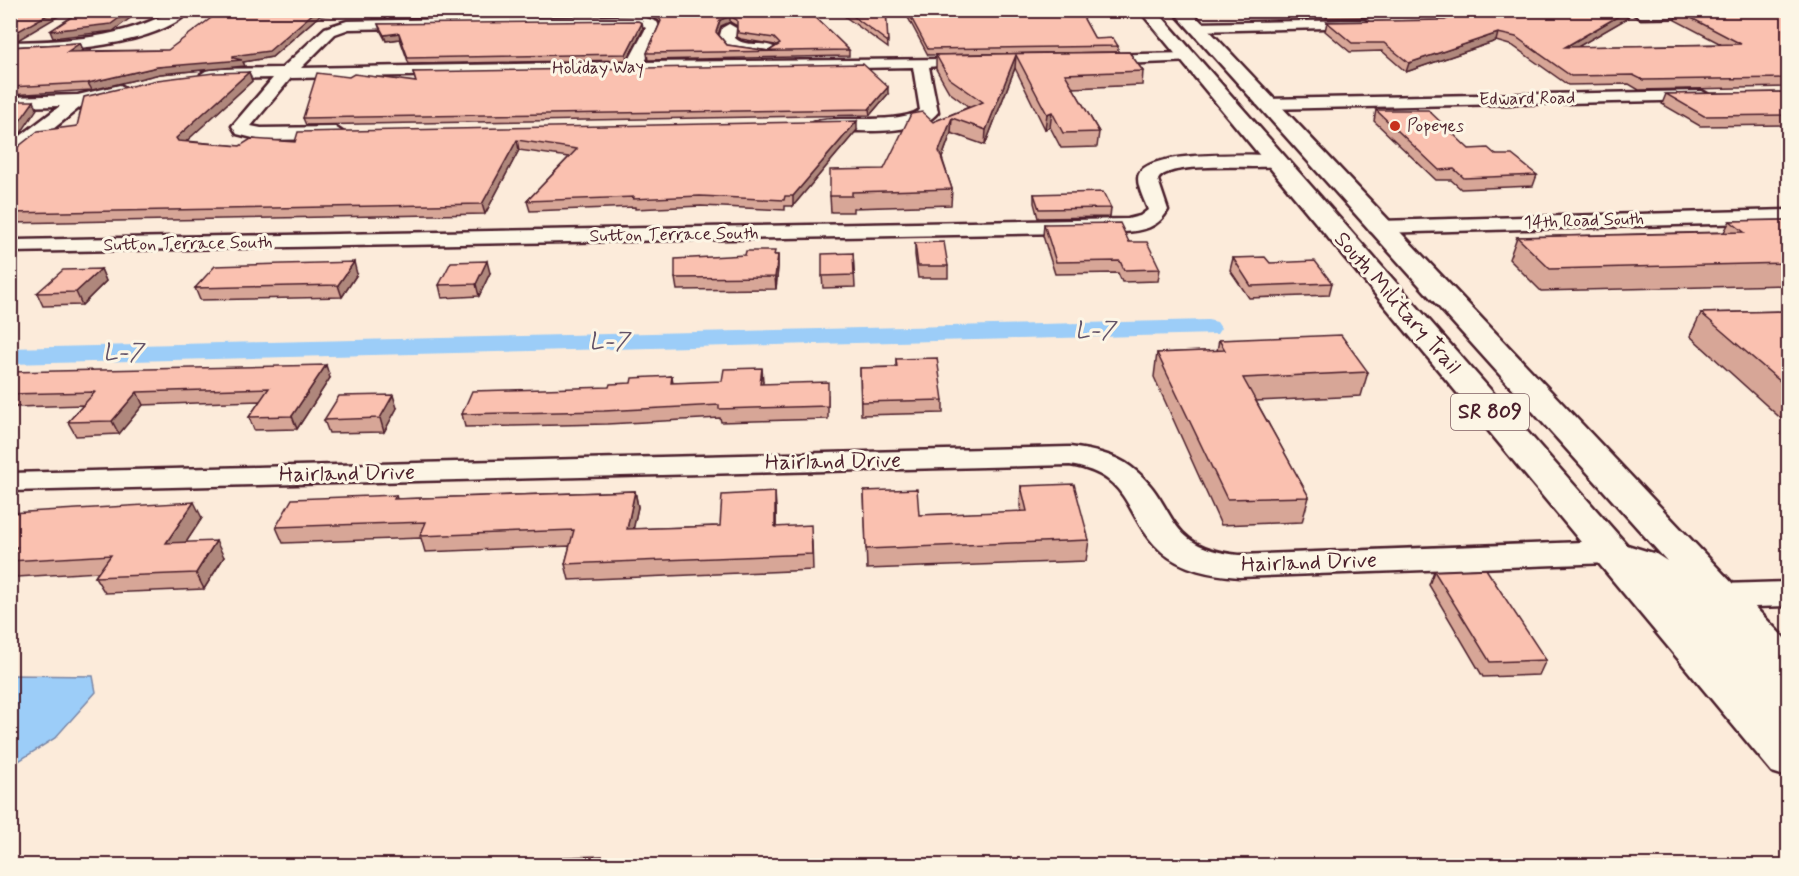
<svg xmlns="http://www.w3.org/2000/svg" width="1799" height="876" font-family="Mynerve,sans-serif">
<style>
.water{fill:#9ccdf8;stroke:#7b87a6;stroke-width:1.5}
.lines{fill:none;stroke-linecap:round;stroke-linejoin:round}
.canal{fill:#9ccdf8;fill-rule:evenodd}
.minor-casing{stroke:#4a1f2b;stroke-width:5}
.major-casing{stroke:#4a1f2b;stroke-width:5}
.minor{fill:#fcf5e5;fill-rule:evenodd}
.major{fill:#fcf5e5;fill-rule:evenodd}
.wall{fill:#d7a697;stroke:#4a1f2b;stroke-width:1.5;fill-rule:evenodd}
.shaded-wall{fill:#af877b;stroke:#4a1f2b;stroke-width:1.5}
.building{fill:#fac1b0;stroke:#4a1f2b;stroke-width:1.5;fill-rule:evenodd}
.poi-dot{fill:#c8321e;stroke:#fcf5e5;stroke-width:2}
.labels{text-anchor:middle;dominant-baseline:central;stroke-width:6;stroke-linejoin:round;paint-order:stroke}
.far-street-label{font-size:18px;fill:#4a1f2b;stroke:#fcf5e5}
.far-poi-label{font-size:18px;fill:#4a1f2b;stroke:#fcf5e5;text-anchor:start}
.shield{fill:#fcf5e5;stroke:#7f5f63;stroke-width:1.5}
.shield-label{font-size:21px;font-weight:bold;fill:#4a1f2b}
.street-label{font-size:22px;fill:#4a1f2b;stroke:#fcf5e5}
.water-label{font-size:24px;font-style:italic;fill:#635368;stroke:#fcf5e5}
</style>
<rect width="100%" height="100%" fill="#fcebda"/>
<filter id="ink" filterUnits="userSpaceOnUse"><feTurbulence type="fractalNoise" baseFrequency=".0167" numOctaves="2"/><feDisplacementMap in="SourceGraphic" scale="12" xChannelSelector="R" yChannelSelector="G"/><feConvolveMatrix kernelMatrix="1 2 1 2 8 2 1 2 1" color-interpolation-filters="sRGB"/></filter>
<g filter="url(#ink)">
<!-- water -->
<path class="water" d="M11 675 93 676 96 692 55 738 11 766Z"/>
<g class="lines">
<!-- canal -->
<path class="canal" d="M1208 320 1217 322 1221 328 1217 334 10 364V348Z"/>
<defs>
<g id="minor">
<path d="M173 10H191C156 47 58 51 10 52V42C67 41 123 39 173 10Z"/>
<path d="M1788 10V16L1641 18 1634 14 1638 10Z"/>
<path d="M641 16 657 22 660 28 645 62 946 59 948 62 946 65 929 67 938 112C919 138 848 130 819 130L810 125C819 112 896 127 920 110L913 67 291 78 251 126 261 128 335 127 344 133 335 139 261 140 237 134 232 126 273 78 209 79 201 74 209 69 282 68 325 28 347 21ZM639 24 646 28 628 62 301 68 335 34 349 29Z"/>
<path d="M1364 20 1371 24 1369 27 1195 31 1188 27 1195 23Z"/>
<path d="M729 24 736 28 735 38C746 49 767 39 778 50L770 55 728 49 719 39 722 28Z"/>
<path d="M1188 53 1194 55 1196 58 1194 61 1097 65 1089 60 1097 55Z"/>
<path d="M120 85 129 90 126 94 84 104 17 158 10 160V144L60 106 10 107V97L78 95Z"/>
<path d="M1702 91 1711 96 1708 100 1265 109 1256 104 1265 99Z"/>
<path d="M1276 155 1283 157 1286 161 1283 165C1259 171 1168 159 1158 180L1168 210C1158 228 1142 231 1123 232L10 252V242L17 240 1128 219 1140 216 1148 210C1145 201 1135 183 1139 174 1149 150 1253 155 1276 155Z"/>
<path d="M1788 210V222L1379 233 1371 232 1368 227 1371 222 1379 221Z"/>
<path d="M1070 447C1091 450 1114 454 1131 467 1180 504 1160 547 1239 555L1609 541 1620 544 1625 552 1620 560 1609 563 1239 577C1212 575 1182 570 1161 551 1123 516 1134 476 1070 465L10 491V473Z"/>
<path d="M1788 582V606L1722 608 1710 604 1705 596 1710 588 1722 584Z"/>
</g>
<path id="major" d="M1139 10H1156L1627 545 1656 554 1667 561 1172 10H1190L1788 642V723L1782 721 1788 728V777L1772 772Z"/>
</defs>
<!-- minor casing -->
<use href="#minor" class="minor-casing"/>
<!-- major casing -->
<use href="#major" class="major-casing"/>
<!-- minor -->
<use href="#minor" class="minor"/>
<!-- major -->
<use href="#major" class="major"/>
</g>
<!-- wall -->
<g class="wall">
<path d="M371 10H818L814 16 849 50V56L648 60 647 53 660 23 658 20 642 14 373 18ZM730 22 737 26V37L741 39 775 45 776 46 769 51 727 45 718 34 721 26Z"/>
<path d="M836 10H886L888 48Z"/>
<path d="M904 10H1079L1095 39 1118 46V52L928 55Z"/>
<path d="M1328 10H1452L1440 16 1326 18Z"/>
<path d="M1466 10H1634L1626 19 1577 47 1721 44 1675 20 1678 11 1788 10V87L1639 90 1629 84 1568 85 1513 46 1496 41 1406 72 1382 51 1350 52 1325 31 1327 22 1445 20Z"/>
<path d="M319 16 272 57 243 62 245 66 160 74 92 90 10 95V47L80 43 83 50 81 51 168 50Z"/>
<path d="M642 23 643 29 627 60 409 64 400 39 386 41 380 30 378 24Z"/>
<path d="M1129 52 1143 71 1142 85 1073 88 1099 132 1097 147 1061 148 1050 127 1045 129 1015 68 985 145 951 133 942 158 952 189 951 205 853 208V212H831L830 196 884 169 933 122 969 107 949 92 936 69V55Z"/>
<path d="M249 72 252 81 186 141 240 146 295 142 857 130 793 206H785V210L701 206 635 209V207L530 211 527 201 569 157 519 150 485 214 10 223V151L77 126Z"/>
<path d="M413 72 888 94 870 115 306 125 303 118 349 77 416 82Z"/>
<path d="M1788 92V125L1700 126 1662 104 1666 94Z"/>
<path d="M1376 110 1469 149 1496 155 1537 175 1533 186 1461 189 1451 180H1436L1374 121Z"/>
<path d="M1034 194 1111 208 1110 217 1038 218 1034 203Z"/>
<path d="M1788 220V285L1541 291 1509 259 1517 237 1724 232 1730 221Z"/>
<path d="M1044 224 1129 242 1160 269 1158 281 1122 282 1118 273 1055 274 1043 236Z"/>
<path d="M915 243 948 266V278H918L915 255Z"/>
<path d="M853 253 855 287 823 288 822 276Z"/>
<path d="M775 255H778V267L776 289 677 290 675 278Z"/>
<path d="M1233 258 1270 263 1332 283 1329 295 1249 298 1230 270Z"/>
<path d="M101 269 106 281 82 305 43 306 37 293Z"/>
<path d="M490 273 479 296 442 298 439 285Z"/>
<path d="M357 274 342 297 200 300 195 288Z"/>
<path d="M1788 311V425L1690 336 1701 313Z"/>
<path d="M1219 340 1368 372 1361 396 1256 401 1309 497 1302 522 1221 525 1154 377 1157 353 1217 351Z"/>
<path d="M896 359 943 400V413L861 415 860 368 896 367Z"/>
<path d="M10 372 330 378 297 429 254 430 249 417 260 401 196 403 143 405 119 434 76 436 68 422 83 405 16 407 10 413Z"/>
<path d="M672 376 673 383 763 381 762 384 828 395V419L721 422 720 418 607 424 465 427 462 414Z"/>
<path d="M397 408 384 432 329 433 324 420Z"/>
<path d="M1021 486 1089 540 1086 561 867 569 864 491 919 515 1021 512 1020 506Z"/>
<path d="M635 491 638 507 633 529 720 526 776 507V527L812 541 813 570 569 580 565 564 570 546 425 552 421 538 283 543 276 527 396 495 397 499Z"/>
<path d="M10 513 202 518 186 542 224 557 204 589 105 593 95 577 98 572 17 577 10 567Z"/>
<path d="M1434 571 1546 660 1539 675 1483 677 1429 585Z"/>
</g>
<!-- shaded-wall -->
<g class="shaded-wall">
<path d="M56 10H69L18 40 10 41V34Z"/>
<path d="M130 10H141L113 31 53 38 50 31Z"/>
<path d="M317 10H371L319 16 272 57 243 62 245 66 160 74 92 90 88 83 157 67 233 56Z"/>
<path d="M813 10H818L811 19V13Z"/>
<path d="M1442 10H1452L1440 16Z"/>
<path d="M1629 10H1634L1626 19 1562 56 1565 47Z"/>
<path d="M730 16V22L721 26 717 38 716 32 720 20Z"/>
<path d="M642 23 643 29 627 60 626 54Z"/>
<path d="M399 33 400 39 386 41 384 35Z"/>
<path d="M1498 33 1496 41 1406 72 1409 63Z"/>
<path d="M80 43 83 50 70 58 67 52Z"/>
<path d="M1016 55 1015 68 985 145 986 130Z"/>
<path d="M249 72 252 81 180 147 176 138Z"/>
<path d="M888 87V94L870 115 869 109Z"/>
<path d="M34 101 37 109 21 133 10 141V131Z"/>
<path d="M1052 112 1050 127 1045 129 1047 114Z"/>
<path d="M952 118 951 133 939 166V151Z"/>
<path d="M857 121V130L793 206V196Z"/>
<path d="M517 140 519 150 485 214 482 204Z"/>
<path d="M778 255V267L776 289 775 277Z"/>
<path d="M487 261 490 273 479 296 476 284Z"/>
<path d="M354 262 357 274 342 297 338 285Z"/>
<path d="M101 269 106 281 82 305 76 292Z"/>
<path d="M326 365 330 378 297 429 292 416Z"/>
<path d="M762 368 763 381 762 398 760 384Z"/>
<path d="M137 392 143 405 119 434 112 421Z"/>
<path d="M393 395 397 408 384 432 380 418Z"/>
<path d="M10 398 16 407 10 413Z"/>
<path d="M635 491 638 507 630 545 627 529Z"/>
<path d="M775 492 776 507V543L775 527Z"/>
<path d="M194 502 202 518 175 559 166 543Z"/>
<path d="M216 541 224 557 204 589 196 573Z"/>
<path d="M602 856 605 866H600Z"/>
</g>
<!-- building -->
<g class="building">
<path d="M11 10H56L15 33 10 34V11Z"/>
<path d="M82 10H130L111 24 50 31Z"/>
<path d="M222 10H317L269 51 233 56V58L242 60 157 67 88 83 10 87V47L80 43 67 52 168 50Z"/>
<path d="M371 10H427L371 11Z"/>
<path d="M649 10H813L811 13 849 50 647 53 661 21 657 14ZM730 16 737 20V30L740 33 774 38 780 44 769 51 727 45 716 32 720 20Z"/>
<path d="M845 10H886L888 42Z"/>
<path d="M907 10H1079L1095 39 1113 38 1118 46 928 49Z"/>
<path d="M1466 10H1629L1565 47 1741 44 1678 11 1788 10V78L1643 80 1633 75 1571 76 1516 37 1498 33 1409 63 1384 43H1352L1327 22 1445 20Z"/>
<path d="M638 21 642 23 626 54 408 58 399 33 384 35 378 24Z"/>
<path d="M1129 52 1143 71 1065 74 1099 132 1063 133 1052 112 1047 114 1016 55 986 130 952 118 939 151 952 189 852 192V196H830V170L884 169 911 114 922 112 933 122 983 102 949 78 936 55Z"/>
<path d="M863 64 888 87 869 109 303 118 317 73 349 77 354 74 416 82 413 72Z"/>
<path d="M249 72 176 138 178 141 240 146 251 139 295 142 298 132 857 121 793 196H785L784 200 700 196 633 199 634 197 527 201 577 149 517 140 482 204 10 213V151L14 150 38 131 77 126 84 97 157 80 214 73Z"/>
<path d="M1788 92V115L1704 116 1666 94Z"/>
<path d="M10 101H34L17 125 10 131Z"/>
<path d="M1376 110H1428L1469 149 1488 148 1496 155H1512L1537 175 1464 178 1454 169 1439 170Z"/>
<path d="M1103 192 1111 208 1039 209 1034 194Z"/>
<path d="M1788 220V263L1550 269 1517 237 1744 232 1730 221Z"/>
<path d="M1120 223 1129 242H1147L1160 269 1124 270 1120 261 1056 262 1044 224Z"/>
<path d="M944 242 948 266H918L915 243Z"/>
<path d="M746 251H775L774 255H778L775 277 675 278V259L745 255Z"/>
<path d="M853 253 854 275 822 276V254Z"/>
<path d="M1265 257 1270 263 1315 261 1332 283 1251 286 1233 258Z"/>
<path d="M487 261 476 284 439 285 451 262Z"/>
<path d="M354 262 338 285 195 288 215 266Z"/>
<path d="M101 269 76 292 37 293 63 270Z"/>
<path d="M1788 311V388L1701 313Z"/>
<path d="M1341 335 1368 372 1243 378 1309 497 1227 499 1157 353 1225 350 1219 340Z"/>
<path d="M937 358 943 400 861 402 860 368 897 367 896 359Z"/>
<path d="M326 365 292 416 249 417 269 388 137 392 112 421 68 422 95 392 10 394V372Z"/>
<path d="M762 368 760 384 828 382V406L719 409V405L604 411 462 414 472 391 609 387 610 384 631 383 632 378 672 376 671 383 722 381 724 369Z"/>
<path d="M393 395 380 418 324 420 339 396Z"/>
<path d="M1074 484 1089 540 866 549 864 491 917 489 919 515 1027 511 1021 486Z"/>
<path d="M635 491 627 529 720 526 722 495 775 492V527L811 525 812 554 565 564 574 530 420 536 426 522 276 527 292 499 396 495 394 499Z"/>
<path d="M194 502 166 543 216 541 196 573 95 577 111 555 10 561V556L17 547H10V513Z"/>
<path d="M1486 569 1546 660 1490 662 1434 571Z"/>
<path d="M602 856 600 866H562L563 857Z"/>
<path d="M1564 860 1567 866H1412Z"/>
</g>
</g>
<!-- markers -->
<circle class="poi-dot" cx="1395" cy="126" r="6"/>
<g class="labels">
<!-- far-street labels -->
<g class="far-street-label">
<text transform="translate(598 68) rotate(-1)">Holiday Way</text>
<text transform="translate(1527 99) rotate(-1)">Edward Road</text>
<text transform="translate(1584 221) rotate(-2)">14th Road South</text>
<text transform="translate(674 235) rotate(-1)">Sutton Terrace South</text>
<text transform="translate(188 244) rotate(-1)">Sutton Terrace South</text>
</g>
<!-- far-poi labels -->
<g class="far-poi-label">
<text x="1407" y="126">Popeyes</text>
</g>
<!-- shield labels -->
<rect class="shield" x="1451" y="394" width="78" height="36" rx="4.5"/>
<g class="shield-label">
<text x="1490" y="412">SR 809</text>
</g>
<!-- street labels -->
<g class="street-label">
<text transform="translate(1397 303) rotate(49)">South Military Trail</text>
<text transform="translate(833 462) rotate(-1)">Hairland Drive</text>
<text transform="translate(347 474) rotate(-1)">Hairland Drive</text>
<text transform="translate(1309 563) rotate(-2)">Hairland Drive</text>
</g>
<!-- water labels -->
<g class="water-label">
<text transform="translate(1095 331) rotate(-1)">L-7</text>
<text transform="translate(609 342) rotate(-1)">L-7</text>
<text transform="translate(123 353) rotate(-1)">L-7</text>
</g>
</g>
<!-- margin -->
<rect width="1799" height="876" fill="none" stroke="#fcf5e5" stroke-width="36"/>
<rect x="18" y="18" width="1763" height="840" fill="none" stroke="#4a1f2b" stroke-width="2" filter="url(#ink)"/>
</svg>
